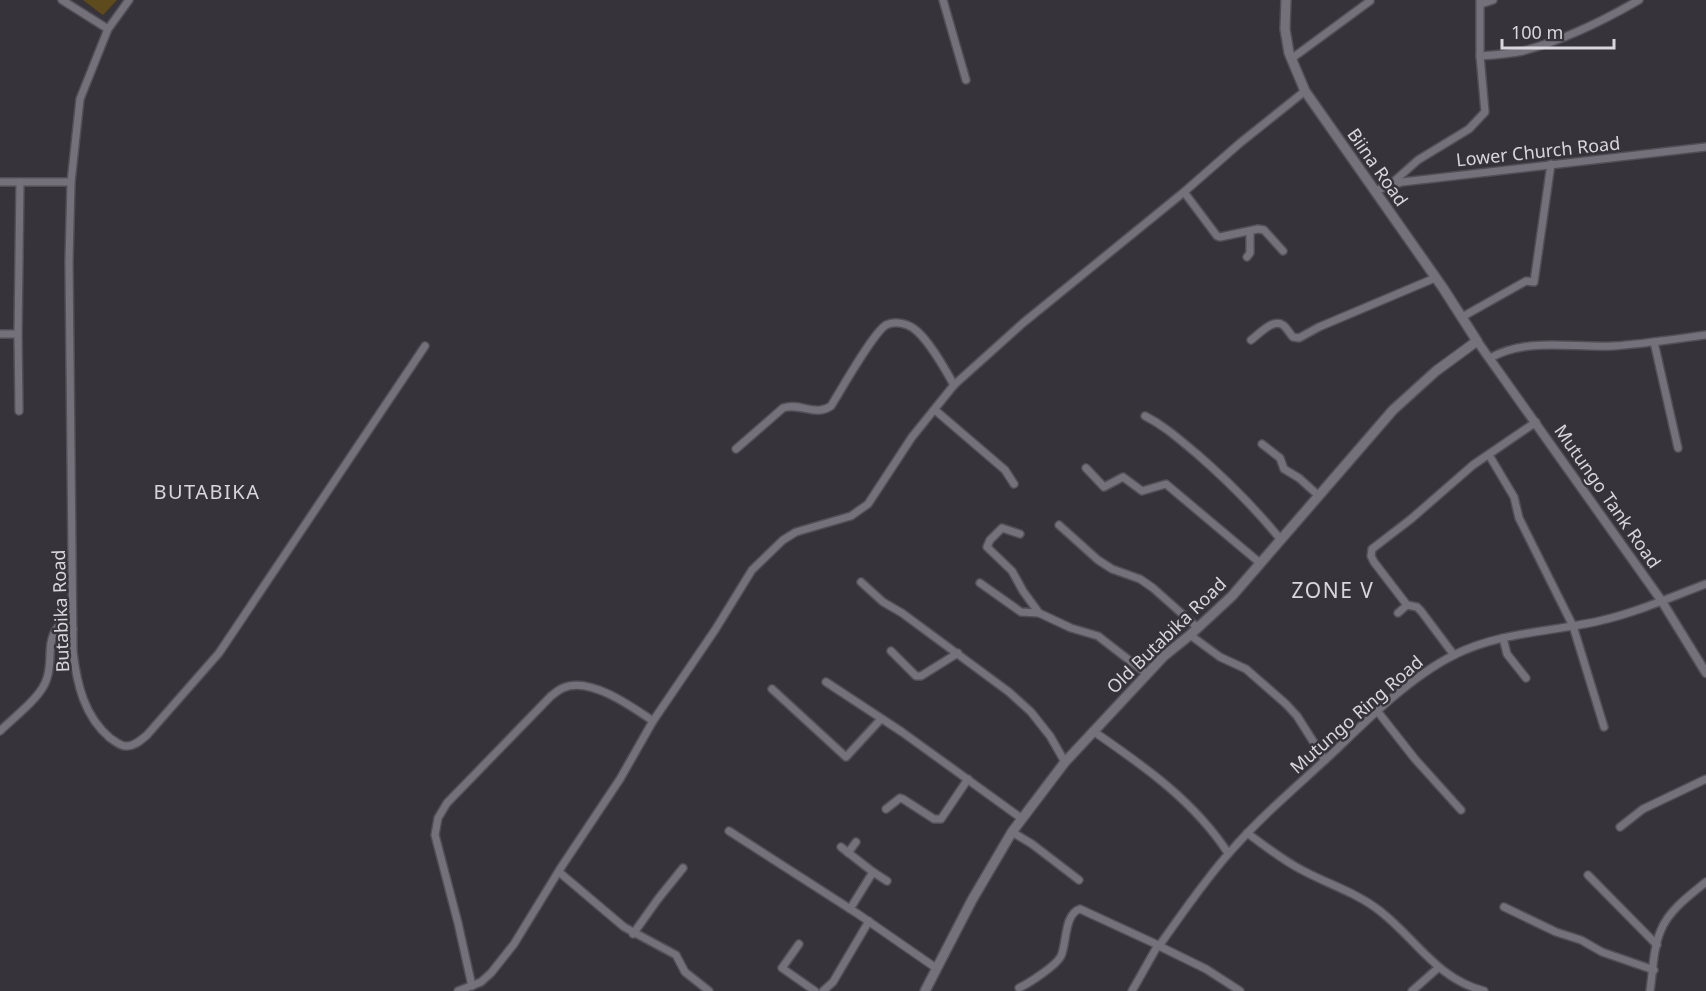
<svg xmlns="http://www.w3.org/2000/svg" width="1706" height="991" font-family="'Noto Sans',sans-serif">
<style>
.green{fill:#5d4b1e}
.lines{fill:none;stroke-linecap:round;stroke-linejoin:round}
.minor-casing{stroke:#514f56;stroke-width:10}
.tertiary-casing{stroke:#514f56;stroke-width:11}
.secondary-casing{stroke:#514f56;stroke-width:12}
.minor{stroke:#75717b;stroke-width:7}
.tertiary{stroke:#75717b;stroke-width:8}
.secondary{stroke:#75717b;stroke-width:9}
.labels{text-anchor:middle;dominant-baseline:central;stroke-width:5;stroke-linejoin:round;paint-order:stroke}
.street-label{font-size:18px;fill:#d8d6dc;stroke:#36333b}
.neighbourhood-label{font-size:20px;letter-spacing:1.5px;fill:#d8d6dc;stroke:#36333b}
.quarter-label{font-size:21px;letter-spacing:1.5px;fill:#d8d6dc;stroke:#36333b}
</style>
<rect width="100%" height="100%" fill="#36333b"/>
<!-- green -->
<path class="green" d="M83 0H117L103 15Z"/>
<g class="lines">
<defs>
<g id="minor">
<path d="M62 0 108 29"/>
<path d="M129 0 108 29 80 99 71 182 69 261 73 652C77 684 84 716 110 738 115 741 121 747 127 746 135 746 141 740 147 735L219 653 425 346"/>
<path d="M943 0 966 80"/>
<path d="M1481 4 1493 0"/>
<path d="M1480 56C1495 55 1509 54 1523 51 1564 40 1603 21 1639 0"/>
<path d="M1291 59 1370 1"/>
<path d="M0 182H71"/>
<path d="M1391 184 1418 160 1469 129 1485 112 1480 56V0"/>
<path d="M1374 191 1402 182 1706 147"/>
<path d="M1184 192 1217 236 1220 237 1258 229 1264 230 1283 251"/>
<path d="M1247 257 1250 253V231"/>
<path d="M1462 317 1526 281 1534 282 1551 164"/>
<path d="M0 334H18L20 182"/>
<path d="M18 334 19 411"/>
<path d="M1251 340C1259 334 1273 318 1283 325 1287 328 1290 334 1293 337L1299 338 1319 327 1435 278"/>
<path d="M1654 342 1678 448"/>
<path d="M1490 358C1527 337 1572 348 1613 346 1644 344 1675 339 1706 335"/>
<path d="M935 410 1005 470 1014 484"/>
<path d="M1145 416C1165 426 1180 440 1197 454 1228 481 1255 508 1281 540"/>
<path d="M1262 444 1280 458 1284 469 1299 478 1319 496"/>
<path d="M736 449 783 408C800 402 815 417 831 406 841 390 873 333 886 325 894 321 906 323 913 328 928 338 945 369 954 385"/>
<path d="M1489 455 1514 497 1519 518 1573 626 1604 727"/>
<path d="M1086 468 1104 487 1123 477 1142 491 1166 484 1260 563"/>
<path d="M1059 525 1098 560 1112 569 1140 579 1153 588 1198 628"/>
<path d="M1020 534 1002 528 990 540 987 547 1012 571 1023 591 1039 613 1071 628 1098 636 1147 674"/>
<path d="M861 582 883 602 902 613 1009 692 1031 712 1050 736 1065 762"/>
<path d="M980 583 1021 612 1039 613"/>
<path d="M1398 613 1407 605"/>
<path d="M1190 635 1220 657 1246 669 1286 704 1297 716 1325 760"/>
<path d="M1503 638 1507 654 1526 678"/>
<path d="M891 651 916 676H921L958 653"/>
<path d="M1454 655 1421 611 1417 607 1407 605 1374 562 1371 556 1372 549 1411 519 1473 465 1536 422"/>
<path d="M826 682 902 732 1021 818"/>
<path d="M772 689 846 757 881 719"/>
<path d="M1378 712 1415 759 1461 810"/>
<path d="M0 731C14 717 42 697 47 678 53 660 46 644 57 628L73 629"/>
<path d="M1093 731C1144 766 1194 801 1228 853"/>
<path d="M886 809 900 798 903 799 934 819H941L968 779"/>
<path d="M1620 827 1643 809 1706 779"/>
<path d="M729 831 858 914 936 968"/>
<path d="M1012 832 1032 844 1079 880"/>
<path d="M1247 833C1264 845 1281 859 1300 869 1327 884 1356 892 1380 911 1417 940 1436 978 1484 991"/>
<path d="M841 847 873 872 850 909"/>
<path d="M848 853 856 842"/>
<path d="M559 872 624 927 676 955 685 972 709 991"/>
<path d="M873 872 887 881"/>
<path d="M1588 875 1657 945"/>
<path d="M1504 907 1556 932 1581 940 1602 952 1654 970"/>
<path d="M633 934 658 899 683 868"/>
<path d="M799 944 782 968 815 991"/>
<path d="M1159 946 1206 969 1240 991"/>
<path d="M472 986 458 923 435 835 438 818 447 803 551 696C554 694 558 690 563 688 589 676 631 706 653 721"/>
<path d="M1019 988C1029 983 1056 966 1061 956 1067 943 1064 914 1080 909L1158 945"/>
<path d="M458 991 481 982 491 973 514 944 560 869 620 779 653 721 715 630 752 570 783 540 796 532 851 516 868 504 912 437 954 385 1023 323 1184 192 1240 143 1305 91"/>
<path d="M823 991 833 982 869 921"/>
<path d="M1132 991 1158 945 1159 946C1182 914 1204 881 1230 852 1263 814 1301 783 1338 748 1371 716 1412 676 1454 655 1499 632 1551 632 1599 621 1635 613 1671 597 1706 584"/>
<path d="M1412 991 1438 968"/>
<path d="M1650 991C1653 971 1653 948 1661 930 1669 910 1690 895 1706 882"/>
</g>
<path id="tertiary" d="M1477 341 1661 600 1706 673"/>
<path id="secondary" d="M925 991 972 900 1012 832 1065 762 1164 656 1190 635 1232 596 1393 410 1436 371 1477 341 1443 288 1305 91 1289 53 1285 29 1286 0"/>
</defs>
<!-- minor casing -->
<use href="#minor" class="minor-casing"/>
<!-- tertiary casing -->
<use href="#tertiary" class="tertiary-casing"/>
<!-- secondary casing -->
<use href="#secondary" class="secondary-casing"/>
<!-- minor -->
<use href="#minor" class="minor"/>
<!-- tertiary -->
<use href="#tertiary" class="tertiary"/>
<!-- secondary -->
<use href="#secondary" class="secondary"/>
</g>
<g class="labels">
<!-- street labels -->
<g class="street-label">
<text transform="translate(1538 151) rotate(-6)">Lower Church Road</text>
<text transform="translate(1378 167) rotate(55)">Biina Road</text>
<text transform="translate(1608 496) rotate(55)">Mutungo Tank Road</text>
<text transform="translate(60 611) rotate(-92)">Butabika Road</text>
<text transform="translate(1166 635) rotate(-44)">Old Butabika Road</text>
<text transform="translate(1356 714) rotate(-41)">Mutungo Ring Road</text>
</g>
<!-- neighbourhood labels -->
<g class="neighbourhood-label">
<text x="207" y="491">BUTABIKA</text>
</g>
<!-- quarter labels -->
<g class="quarter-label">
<text x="1333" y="590">ZONE V</text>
</g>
</g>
<!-- scale -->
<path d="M1502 39v9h112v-9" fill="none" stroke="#d8d6dc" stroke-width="3"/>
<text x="1511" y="39" font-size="18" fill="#d8d6dc" stroke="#36333b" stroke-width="4.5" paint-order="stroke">100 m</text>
</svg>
